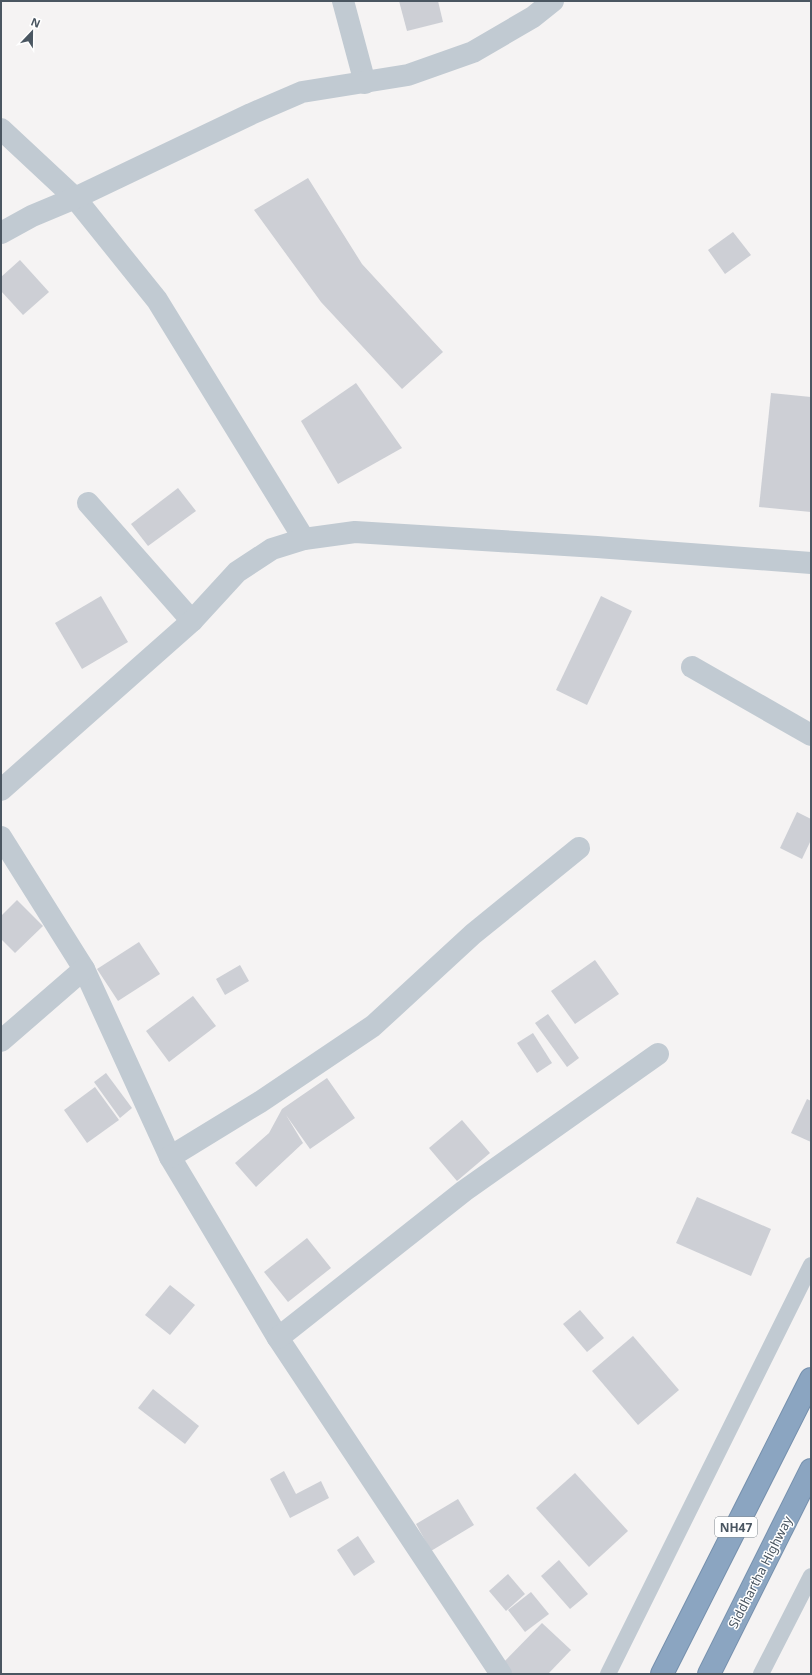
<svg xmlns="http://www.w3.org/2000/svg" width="812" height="1675" font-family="'Noto Sans',sans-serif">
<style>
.building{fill:#cdcfd5}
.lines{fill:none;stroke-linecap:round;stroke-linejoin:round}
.highway-casing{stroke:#7690ad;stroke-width:24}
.lane{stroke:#c1cad2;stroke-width:16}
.street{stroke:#c1cad2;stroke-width:22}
.highway{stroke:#8ba5c1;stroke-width:22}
.labels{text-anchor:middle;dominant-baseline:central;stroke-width:3;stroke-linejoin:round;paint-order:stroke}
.shield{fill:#fff;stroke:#808990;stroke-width:1}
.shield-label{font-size:12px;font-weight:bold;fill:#4a5661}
.street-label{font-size:13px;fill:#4a5661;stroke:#fff}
</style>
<rect width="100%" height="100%" fill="#f5f3f3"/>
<!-- building -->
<g class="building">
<path d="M399 1H438L443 22 407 31Z"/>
<path d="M308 178 362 264 443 352 402 389 321 302 254 210Z"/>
<path d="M733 232 751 255 725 274 708 250Z"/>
<path d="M20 260 49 292 23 315 1 291V277Z"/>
<path d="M356 383 402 448 338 484 301 421Z"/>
<path d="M771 393 811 397V512L759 507Z"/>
<path d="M178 488 196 511 148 546 131 524Z"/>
<path d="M101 596 128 642 82 669 55 623Z"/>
<path d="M601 596 632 611 587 705 556 690Z"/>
<path d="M797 812 811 819V840L802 859 780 848Z"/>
<path d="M17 900 43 926 15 953 1 939V916Z"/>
<path d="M139 942 160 974 118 1001 97 969Z"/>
<path d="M595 960 619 994 575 1024 551 991Z"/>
<path d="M240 965 249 981 225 995 216 979Z"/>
<path d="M193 996 216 1026 169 1062 146 1031Z"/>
<path d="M548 1014 579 1058 567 1067 535 1023Z"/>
<path d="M533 1033 552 1063 537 1073 517 1043Z"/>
<path d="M106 1073 132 1108 120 1118 94 1082Z"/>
<path d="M327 1078 355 1118 310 1149 286 1115 303 1143 256 1187 235 1163 269 1133 282 1109Z"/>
<path d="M95 1087 119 1120 87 1143 64 1110Z"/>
<path d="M807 1099 811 1101V1142L791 1133Z"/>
<path d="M462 1120 490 1153 457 1181 429 1148Z"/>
<path d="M697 1197 771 1229 751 1276 676 1243Z"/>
<path d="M307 1238 331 1268 288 1302 264 1272Z"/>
<path d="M170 1285 195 1305 170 1335 145 1315Z"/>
<path d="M580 1310 604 1338 587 1352 563 1324Z"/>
<path d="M633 1336 679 1390 638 1425 592 1371Z"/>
<path d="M153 1389 199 1426 185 1444 138 1408Z"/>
<path d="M284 1471 296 1494 321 1481 329 1498 290 1518 270 1479Z"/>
<path d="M575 1473 628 1531 589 1567 536 1508Z"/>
<path d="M458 1499 474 1525 431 1551 416 1524Z"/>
<path d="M358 1536 375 1562 354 1576 337 1550Z"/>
<path d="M559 1560 588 1594 570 1609 541 1576Z"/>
<path d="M508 1574 525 1594 506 1611 489 1591Z"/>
<path d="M531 1592 549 1614 525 1632 508 1610Z"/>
<path d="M542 1623 571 1650 548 1674H504L498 1668Z"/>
</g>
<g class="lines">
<defs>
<g id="highway">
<path d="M662 1674 811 1379"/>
<path d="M709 1674 811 1470"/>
</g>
</defs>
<!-- highway casing -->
<use href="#highway" class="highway-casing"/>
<!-- lane -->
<g class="lane">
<path d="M608 1674 811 1265"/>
<path d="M761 1674 811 1576"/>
</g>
<!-- street -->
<g class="street">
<path d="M343 1 365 83"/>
<path d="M1 129 75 198 157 300 304 539"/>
<path d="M1 233 32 216 75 198 251 114 302 92 408 75 473 52 533 17 553 1"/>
<path d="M88 503 192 621"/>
<path d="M692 667 811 735"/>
<path d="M1 790 192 621 237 572 272 549 304 539 355 532 597 547 811 563"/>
<path d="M1 837 84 969 170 1157 191 1192 278 1338 501 1674"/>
<path d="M1 1041 84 969"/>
<path d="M170 1157 260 1102 373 1026 473 934 579 848"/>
<path d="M278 1338 464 1191 658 1054"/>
</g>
<!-- highway -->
<use href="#highway" class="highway"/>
</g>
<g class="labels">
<!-- shield labels -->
<rect class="shield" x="715" y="1517" width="42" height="20" rx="3"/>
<g class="shield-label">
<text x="736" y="1527">NH47</text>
</g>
<!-- street labels -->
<g class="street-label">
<text transform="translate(760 1572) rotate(-63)">Siddhartha Highway</text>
</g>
</g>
<!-- border -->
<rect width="812" height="1675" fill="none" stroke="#4a5661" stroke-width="4"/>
<!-- north arrow -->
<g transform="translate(32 32) rotate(22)" stroke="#ffffff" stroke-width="3" paint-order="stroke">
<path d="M0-3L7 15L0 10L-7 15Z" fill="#4a5661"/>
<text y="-6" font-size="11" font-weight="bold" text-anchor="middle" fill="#4a5661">N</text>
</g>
</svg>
